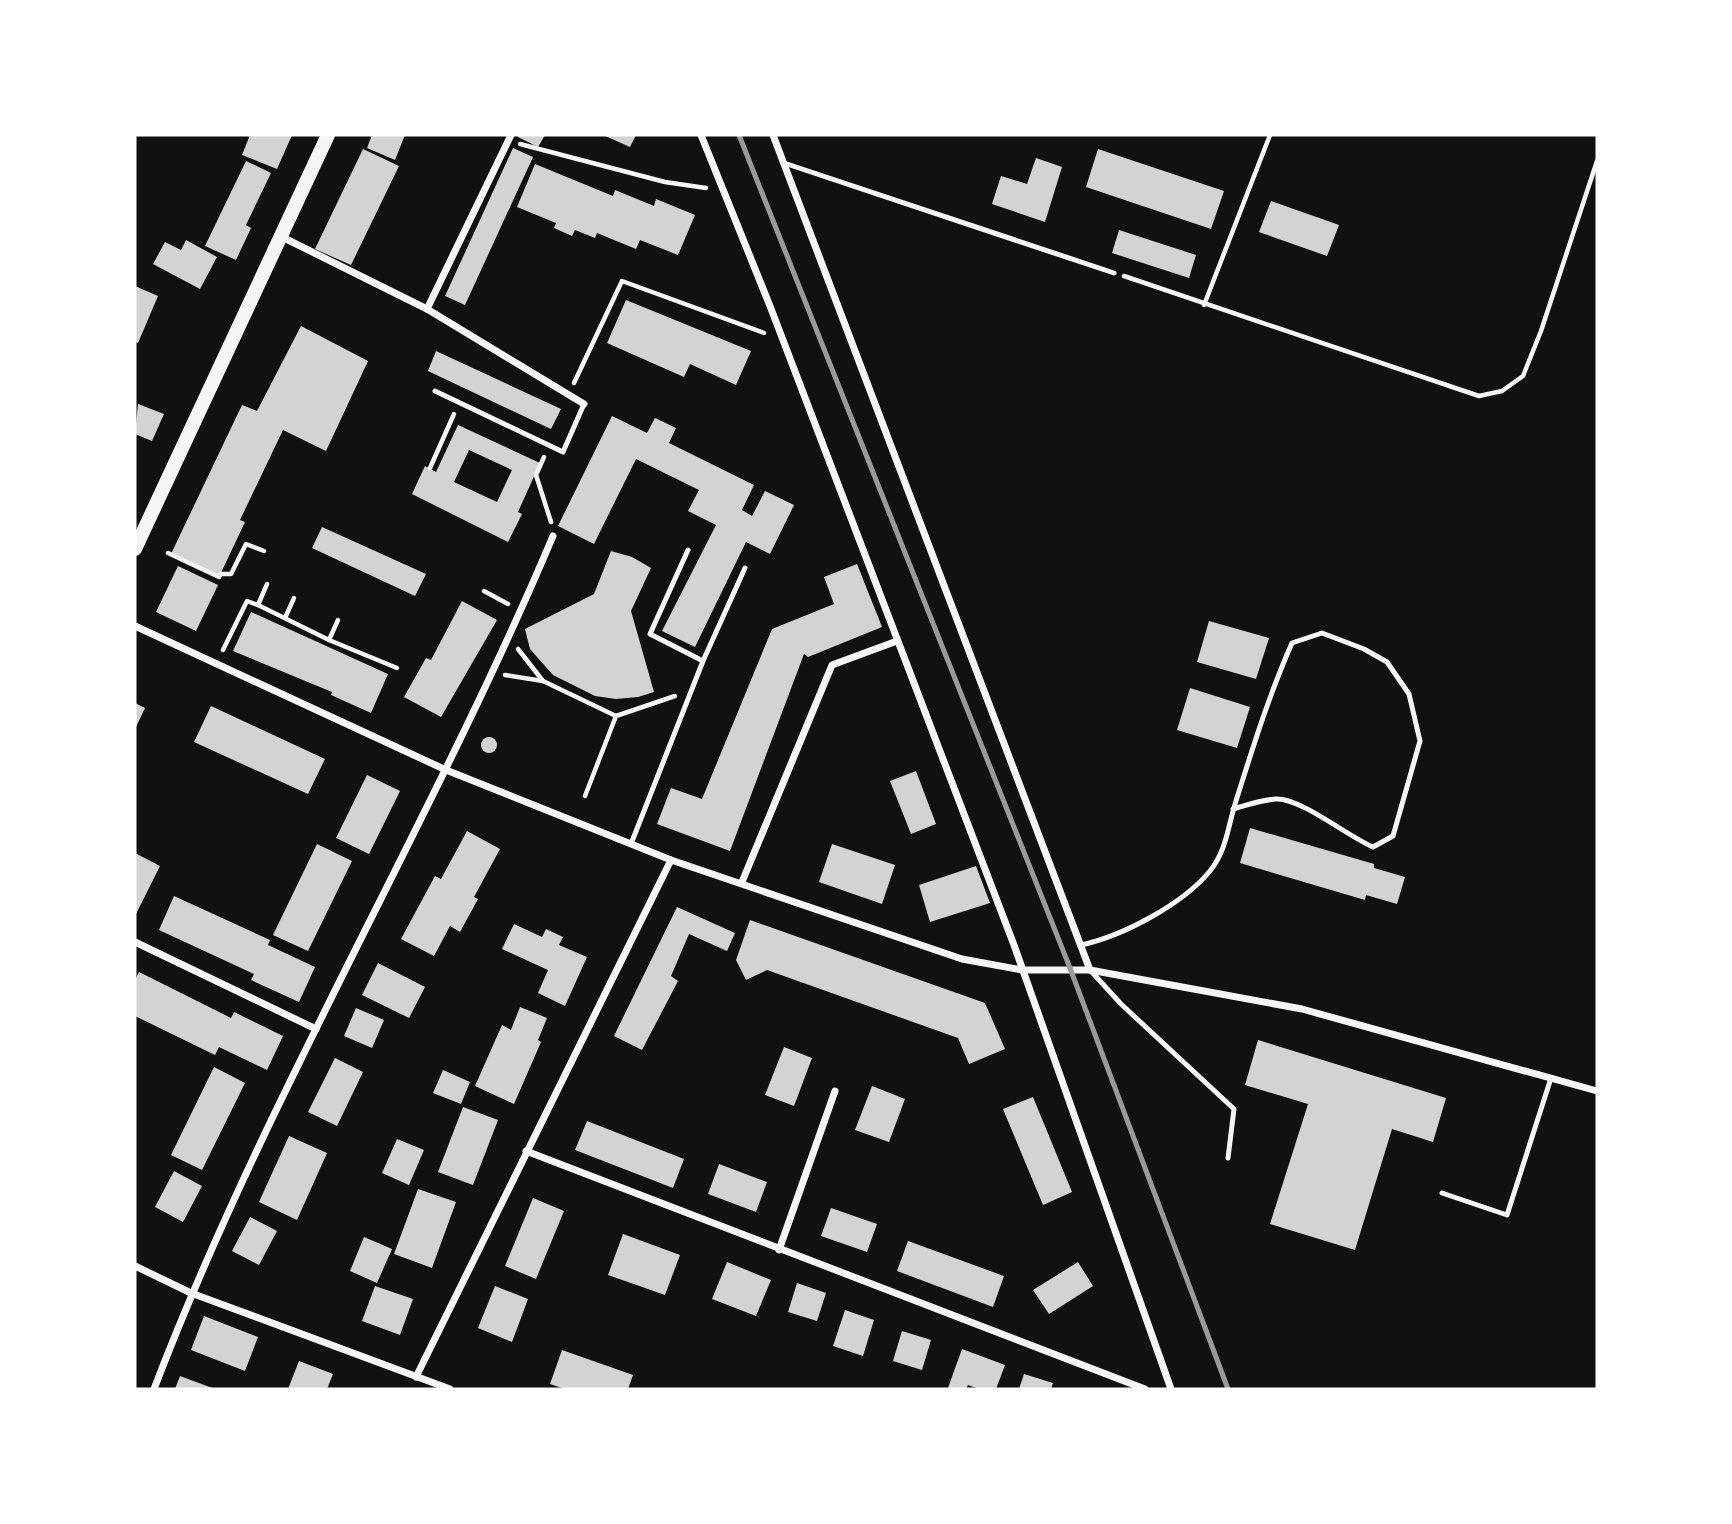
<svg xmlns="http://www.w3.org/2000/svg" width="1732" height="1524" font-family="'DM Sans',sans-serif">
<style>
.building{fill:#d3d3d3;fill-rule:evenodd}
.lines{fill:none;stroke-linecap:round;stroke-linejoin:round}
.path{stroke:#f5f5f5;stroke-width:4.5}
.service{stroke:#f5f5f5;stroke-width:5}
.minor{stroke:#f5f5f5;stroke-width:7}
.secondary{stroke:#f5f5f5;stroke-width:14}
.rail{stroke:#9a9a9a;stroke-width:5}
</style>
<rect width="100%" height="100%" fill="#111"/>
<!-- building -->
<g class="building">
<path d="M250 135H292L277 169 242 155Z"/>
<path d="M372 135H405L395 160 367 148Z"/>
<path d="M519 135H545L538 147 518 137Z"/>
<path d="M603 135H636L630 147Z"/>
<path d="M513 148 533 157 465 305 445 296Z"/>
<path d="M363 149 399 166 351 265 315 249Z"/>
<path d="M1098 149 1224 191 1211 229 1086 187Z"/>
<path d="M1036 158 1062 167 1045 222 992 204 1001 176 1027 184Z"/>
<path d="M246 161 271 173 246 225 251 228 236 260 205 246Z"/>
<path d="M535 164 613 196 615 190 654 206 656 199 695 215 678 255 640 240 636 249 597 233 595 238 575 230 572 236 554 228 556 223 517 207Z"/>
<path d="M1271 201 1339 225 1327 256 1259 232Z"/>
<path d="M1119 230 1196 255 1189 278 1112 253Z"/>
<path d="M186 240 217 257 200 289 153 264 165 242 181 250Z"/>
<path d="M135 286 158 296 138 343 135 342Z"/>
<path d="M626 300 751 351 736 385 690 364 684 377 607 343Z"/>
<path d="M301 326 368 361 326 451 283 430 240 520 245 522 219 577 171 554 242 405 257 411Z"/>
<path d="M436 351 561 409 551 429 428 371Z"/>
<path d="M138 404 164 414 152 441 135 434Z"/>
<path d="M612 416 647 433 655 418 676 428 669 443 754 485 742 510 752 516 765 491 794 505 770 554 746 542 695 647 662 631 716 525 688 511 699 490 636 459 594 544 558 526Z"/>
<path d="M458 425 540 463 518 512 522 514 508 542 412 494 425 466 436 472ZM469 450 512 470 497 502 454 482Z"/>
<path d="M322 527 426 574 415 596 312 548Z"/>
<path d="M611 551 632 557 651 568 631 611 654 692 638 697 616 699 595 696 553 675 530 649 525 629 594 594Z"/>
<path d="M857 564 882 627 808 657 804 654 730 851 657 824 671 788 702 799 772 629 834 604 824 577Z"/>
<path d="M178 566 218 585 196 631 156 612Z"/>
<path d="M462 601 497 620 441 717 404 697 426 658 431 660Z"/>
<path d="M251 612 388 674 371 713 331 695 332 692 233 651Z"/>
<path d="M1209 621 1269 638 1256 679 1197 662Z"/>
<path d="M1190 688 1250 707 1237 748 1177 730Z"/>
<path d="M135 703 145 708 135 729Z"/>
<path d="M211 706 325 759 308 794 194 742Z"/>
<circle cx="489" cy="745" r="8"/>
<path d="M916 771 936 824 911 834 890 781Z"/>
<path d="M367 775 400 791 369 854 336 838Z"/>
<path d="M1250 828 1374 864V868L1405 877 1397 904 1366 895 1365 900 1240 863Z"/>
<path d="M467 831 500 849 474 897 478 899 460 932 450 926 434 956 401 939 435 876 441 879Z"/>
<path d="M317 844 352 861 308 951 273 935Z"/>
<path d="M832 844 895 865 882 904 819 882Z"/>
<path d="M135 853 160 866 135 916Z"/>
<path d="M976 866 990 903 930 922 919 885Z"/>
<path d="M174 896 270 940 268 945 315 967 299 1002 251 980 254 974 159 930Z"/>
<path d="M677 907 735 933 727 951 689 934 671 976 678 981 642 1050 614 1036Z"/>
<path d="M750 920 985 1003 1005 1049 969 1064 958 1038 767 970 746 980 736 960Z"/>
<path d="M514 924 542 937 546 929 563 937 559 945 587 957 565 1006 538 993 548 970 502 949Z"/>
<path d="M378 963 425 987 409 1018 362 995Z"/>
<path d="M139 972 231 1018 234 1012 283 1036 267 1070 219 1047 215 1055 135 1016V980Z"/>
<path d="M520 1007 547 1018 538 1040 541 1042 514 1104 475 1086 502 1025 511 1030Z"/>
<path d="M356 1008 384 1020 372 1048 344 1036Z"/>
<path d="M1258 1040 1446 1098 1433 1142 1392 1129 1355 1250 1270 1224 1308 1104 1245 1085Z"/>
<path d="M784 1047 812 1058 794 1106 765 1095Z"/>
<path d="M335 1058 363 1072 337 1126 308 1112Z"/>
<path d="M214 1067 245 1083 202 1170 171 1155Z"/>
<path d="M443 1070 470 1082 461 1104 433 1093Z"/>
<path d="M872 1086 905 1099 889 1142 855 1130Z"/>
<path d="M1033 1097 1072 1192 1043 1205 1003 1109Z"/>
<path d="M463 1107 498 1120 473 1185 438 1172Z"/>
<path d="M587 1121 684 1159 673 1188 575 1150Z"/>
<path d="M289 1136 327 1153 297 1220 259 1202Z"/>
<path d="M397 1139 424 1150 409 1185 382 1173Z"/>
<path d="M719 1164 767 1182 756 1212 708 1194Z"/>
<path d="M174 1171 202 1186 183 1222 155 1207Z"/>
<path d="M418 1189 456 1202 432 1268 394 1254Z"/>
<path d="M533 1198 564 1211 536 1279 505 1266Z"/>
<path d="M831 1208 877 1224 867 1252 821 1236Z"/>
<path d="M250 1217 277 1231 259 1265 232 1251Z"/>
<path d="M623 1234 680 1255 665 1295 608 1275Z"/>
<path d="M364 1237 392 1249 377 1283 350 1271Z"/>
<path d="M908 1241 1004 1276 993 1307 897 1271Z"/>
<path d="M727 1262 771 1280 756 1316 712 1299Z"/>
<path d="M1078 1262 1093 1286 1049 1314 1033 1290Z"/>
<path d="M797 1283 826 1293 817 1321 788 1312Z"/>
<path d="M375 1286 413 1299 400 1335 362 1321Z"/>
<path d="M495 1286 528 1299 512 1342 478 1328Z"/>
<path d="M845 1310 874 1320 863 1356 833 1346Z"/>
<path d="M204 1316 258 1337 245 1371 191 1350Z"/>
<path d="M902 1331 931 1340 922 1370 893 1361Z"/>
<path d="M962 1349 1005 1365 996 1389H979L968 1385 966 1389 948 1388Z"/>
<path d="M562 1350 633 1375 628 1389H565L550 1384Z"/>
<path d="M299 1361 333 1374 327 1389H288Z"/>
<path d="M1024 1374 1053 1383 1051 1389H1019Z"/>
<path d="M180 1376 215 1389H175Z"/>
</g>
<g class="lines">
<!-- path -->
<g class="path">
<path d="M520 144 665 182 706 188"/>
<path d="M1124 276 1479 396 1502 391 1523 376 1541 331 1597 161"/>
<path d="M1204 305 1270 135"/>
<path d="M574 383 622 281 764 333"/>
<path d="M544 457 536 475 551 522"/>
<path d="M430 468 454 414"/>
<path d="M168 553 219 577 221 574H231L246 544 264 551"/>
<path d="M484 591 508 604"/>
<path d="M258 605 329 640 338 620"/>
<path d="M285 618 294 598"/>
<path d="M329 640 397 668"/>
<path d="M518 649 543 681"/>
<path d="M223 650 247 601 258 605 267 584"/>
<path d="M505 675 543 681 616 716 585 796"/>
<path d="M616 716 675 696"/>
</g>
<!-- service -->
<g class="service">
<path d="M784 163 1114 273"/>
<path d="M435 391 563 452 584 404"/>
<path d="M688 550 650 634 703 661"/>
<path d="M631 844 703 661 745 568"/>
<path d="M1081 945C1123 936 1183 904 1210 871 1227 850 1228 825 1236 801 1253 747 1269 695 1292 643L1322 633 1364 649 1387 662 1409 694 1420 741 1393 836 1373 847C1347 836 1301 798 1276 799 1261 800 1247 805 1233 809"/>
<path d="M1090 970 1121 1004 1234 1109 1228 1158"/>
<path d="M1442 1193 1507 1215 1551 1078"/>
</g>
<!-- minor -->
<g class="minor">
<path d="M701 135 770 306 1014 945 1171 1389"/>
<path d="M773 135 1090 970"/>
<path d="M282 237 427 309 584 404"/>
<path d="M427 309 511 135"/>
<path d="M135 626 446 770 671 860 962 959 1022 970H1090L1302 1009 1597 1091"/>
<path d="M742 882 832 665 897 641"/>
<path d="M135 942 316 1029"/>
<path d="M526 1151 1145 1389"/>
<path d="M779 1250 835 1091"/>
<path d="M135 1266 191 1293 450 1389"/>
<path d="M416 1377 671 860"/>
<path d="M154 1389C266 1096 431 825 553 536"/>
</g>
<!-- secondary -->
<path class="secondary" d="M135 549 328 135"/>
<!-- rail -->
<path class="rail" d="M739 135 1070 968 1228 1389"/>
</g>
<!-- border -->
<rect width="1732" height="1524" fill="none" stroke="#ffffff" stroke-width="273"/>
</svg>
